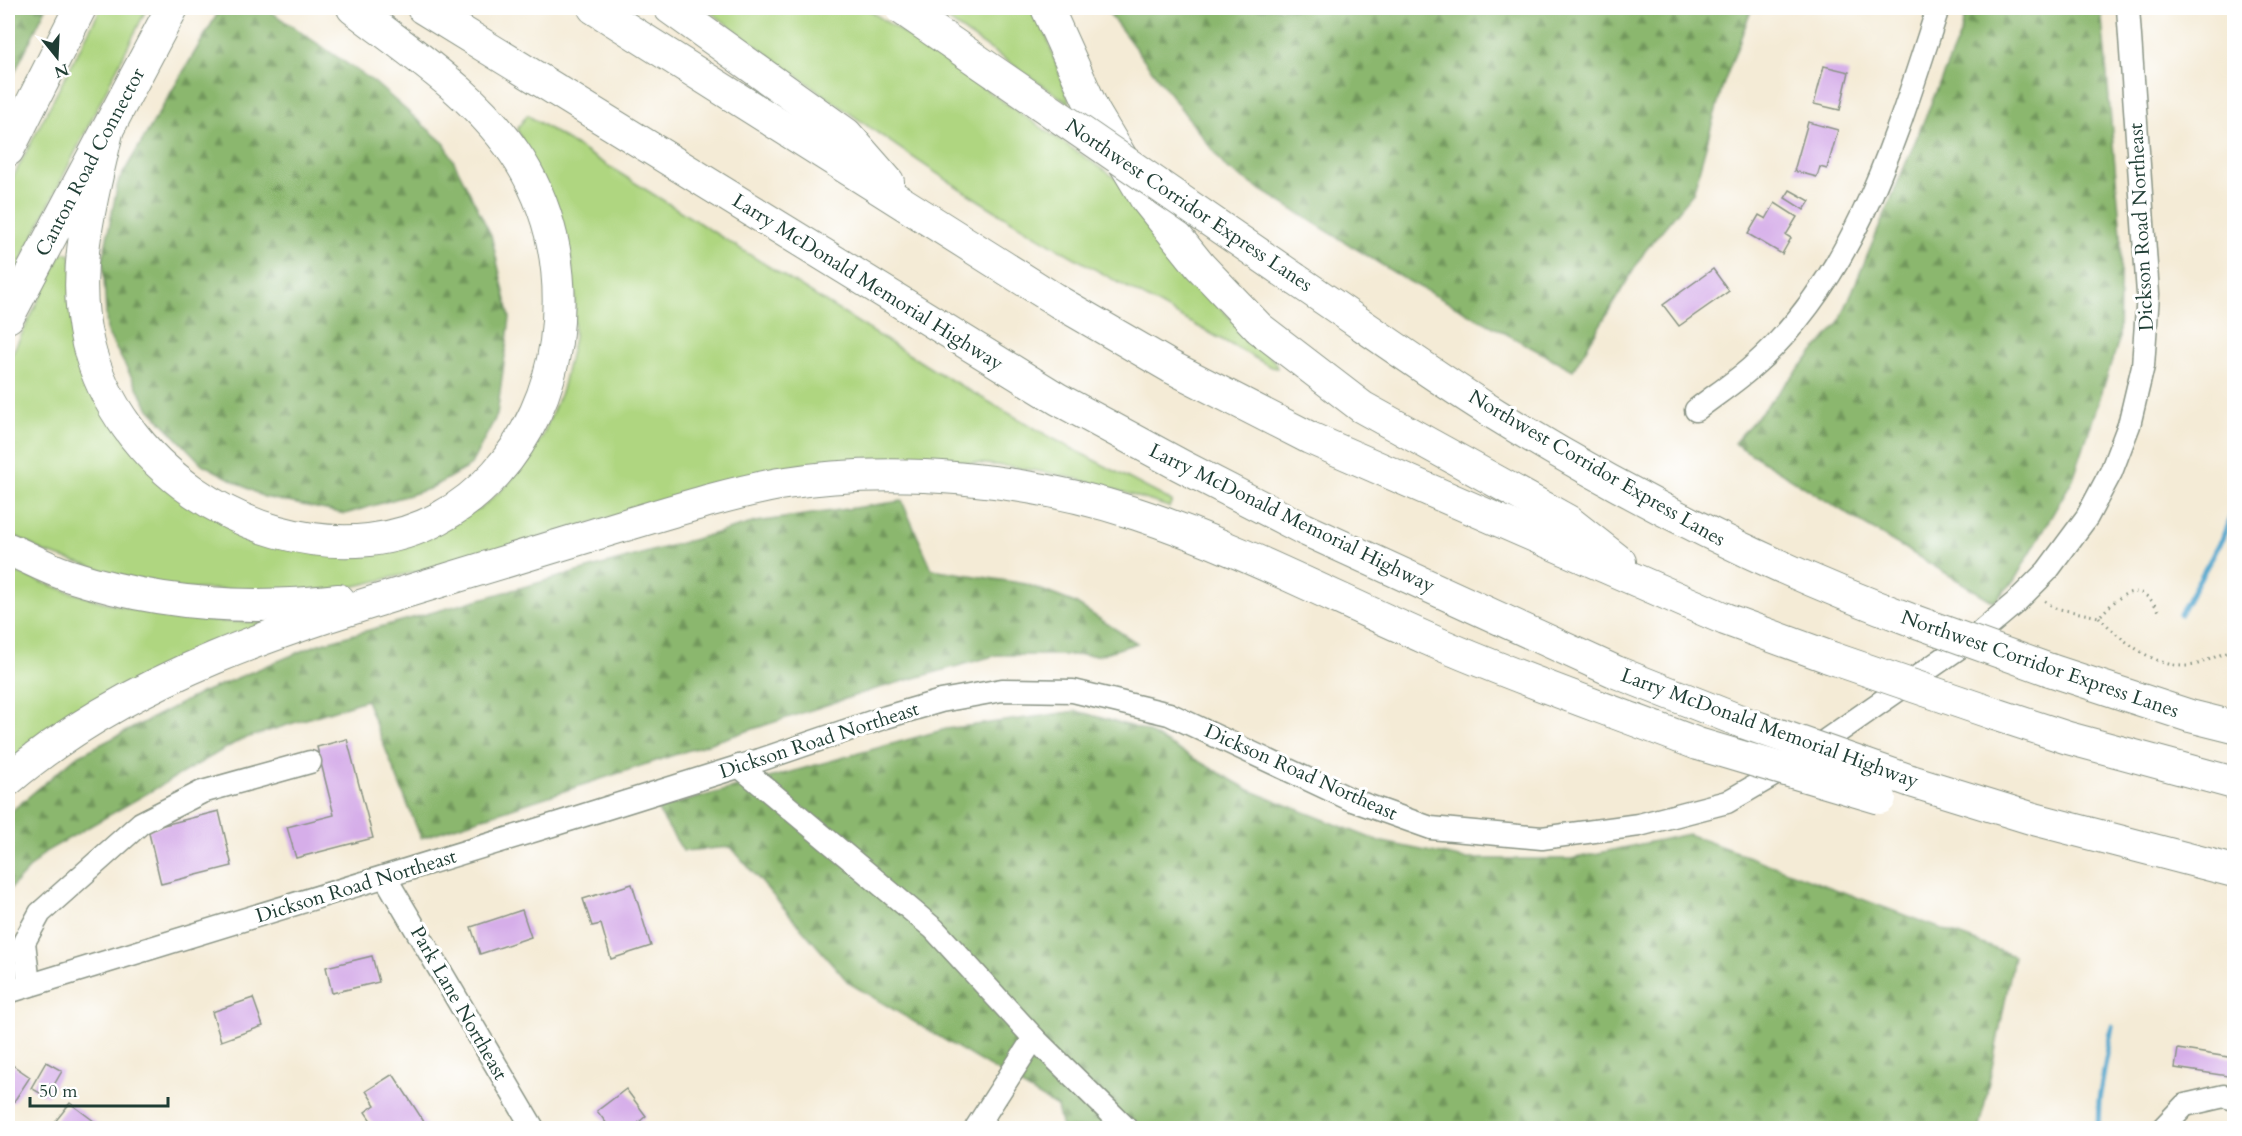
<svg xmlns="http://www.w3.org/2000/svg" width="2242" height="1136" font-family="Cardo,serif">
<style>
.grass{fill:#afd680;stroke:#678a5a;stroke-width:1.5}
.forest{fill:url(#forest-firs);stroke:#557a51;stroke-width:1.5}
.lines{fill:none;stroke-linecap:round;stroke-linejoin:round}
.stream{stroke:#52a7ce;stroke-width:5}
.building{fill:#d6aee9}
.minor-casing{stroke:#8a9485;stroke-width:25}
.highway-casing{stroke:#8a9485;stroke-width:34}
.path{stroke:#8a9485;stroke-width:3;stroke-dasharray:1.5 4.5;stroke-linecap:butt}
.minor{stroke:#fff;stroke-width:22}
.highway{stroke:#fff;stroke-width:32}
.highway-bridge-casing{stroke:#8a9485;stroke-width:34;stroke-linecap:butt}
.highway-bridge{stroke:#fff;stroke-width:32}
.labels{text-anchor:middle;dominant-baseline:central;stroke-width:6;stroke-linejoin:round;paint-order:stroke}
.street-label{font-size:20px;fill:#1f3d34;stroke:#fff}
</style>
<defs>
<pattern id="forest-firs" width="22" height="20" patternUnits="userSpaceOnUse" patternTransform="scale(1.5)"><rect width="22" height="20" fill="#8bb76e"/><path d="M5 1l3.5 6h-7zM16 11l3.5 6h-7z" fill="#71965b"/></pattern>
</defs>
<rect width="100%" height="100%" fill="#fff"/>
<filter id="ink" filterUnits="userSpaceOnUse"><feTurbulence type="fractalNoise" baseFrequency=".0167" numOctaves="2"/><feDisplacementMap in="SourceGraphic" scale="12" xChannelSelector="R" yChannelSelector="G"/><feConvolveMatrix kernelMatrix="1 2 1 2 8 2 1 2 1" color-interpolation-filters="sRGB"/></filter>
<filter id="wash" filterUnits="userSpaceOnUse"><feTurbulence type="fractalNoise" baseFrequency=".008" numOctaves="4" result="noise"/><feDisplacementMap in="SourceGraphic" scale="24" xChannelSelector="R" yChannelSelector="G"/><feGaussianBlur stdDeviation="1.35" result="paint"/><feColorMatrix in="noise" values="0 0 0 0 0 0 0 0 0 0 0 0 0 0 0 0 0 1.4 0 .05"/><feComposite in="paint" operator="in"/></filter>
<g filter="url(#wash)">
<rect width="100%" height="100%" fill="#f4ebd6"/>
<!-- grass -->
<g class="grass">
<path d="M101 8H147L8 287V187Z"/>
<path d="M705 8H866L1117 179 1199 287 1275 362 1277 368 1271 367C1166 308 1058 252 956 186 870 130 788 69 705 8Z"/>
<path d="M930 8H1037L1070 104Z"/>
<path d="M527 115 932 369 1050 437 1172 501 1169 507C1137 497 1105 485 1072 478 985 458 890 456 801 465L416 572 338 590 163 589 44 552 8 532V362L62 253 70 254 91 388 274 546 480 509 508 484 542 437 562 390 574 338 575 296 570 253 517 129Z"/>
<path d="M8 569C90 603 175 625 264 622L8 764Z"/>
</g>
<!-- forest -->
<g class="forest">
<path d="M8 8H46L8 86Z"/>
<path d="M239 8H265L374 82 445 144 491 235 510 318 497 415 470 466 429 489 345 514 264 497 202 464 149 409 107 332 103 259 118 182 218 13Z"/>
<path d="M1105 8H1752L1722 88 1693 193 1645 251 1573 370 1403 278 1226 168Z"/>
<path d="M1967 8H2101L2121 234 2119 340 2073 479 2014 581 1994 602 1862 523 1734 443 1839 323 1961 32Z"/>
<path d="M902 501 932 569 1026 584 1075 603 1137 643 1099 655H997L872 690 421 838 366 700 240 740 45 852 8 891V814L76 757 201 693 319 644 756 522Z"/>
<path d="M1077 711 1144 730 1249 790 1378 841 1465 859H1571L1688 834 2014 956 1980 1128H1062L1057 1107 849 983 731 847 683 851 657 809 946 729Z"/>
</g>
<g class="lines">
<!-- stream -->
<g class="stream">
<path d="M2180 614 2222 539 2234 508"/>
<path d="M2098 1128 2099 1099 2112 1026"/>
</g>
</g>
<g id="blocks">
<!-- building -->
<g class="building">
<path d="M1824 66 1849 72 1840 110 1814 104Z"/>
<path d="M1808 122 1838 130 1827 169 1820 167 1817 177 1794 171Z"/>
<path d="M1790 190 1810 201 1804 210 1785 198Z"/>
<path d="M1775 203 1797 217 1786 235 1791 238 1782 254 1748 234 1759 215 1766 219Z"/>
<path d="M1713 269 1729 291 1679 326 1663 305Z"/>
<path d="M347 739 373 838 296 858 287 827 334 815 317 747Z"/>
<path d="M219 811 232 866 161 884 148 829Z"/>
<path d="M632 884 651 946 611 959 601 924 592 926 583 899Z"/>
<path d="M522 910 531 937 480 954 471 927Z"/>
<path d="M372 956 379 982 332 993 326 967Z"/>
<path d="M253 998 263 1026 221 1041 212 1012Z"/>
<path d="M2178 1049 2234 1058V1077L2175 1068Z"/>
<path d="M8 1062 30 1077 13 1103 8 1100Z"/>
<path d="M46 1062 62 1071 47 1097 31 1088Z"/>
<path d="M393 1074 428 1128H376L365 1112 375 1105 366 1091Z"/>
<path d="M626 1089 646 1116 639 1122 644 1128H610L597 1111Z"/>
<path d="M70 1103 103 1128H50Z"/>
</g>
</g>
</g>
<g filter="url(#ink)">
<use href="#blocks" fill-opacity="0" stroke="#8a9485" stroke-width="1.5"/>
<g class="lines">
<defs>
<g id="minor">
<path d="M1696 410C1714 396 1734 383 1751 368 1857 276 1896 136 1938 8"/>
<path d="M739 766 934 929 1034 1038 1126 1128"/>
<path d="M385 877 533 1128"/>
<path d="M29 985 24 942 40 913 141 823 202 792 310 762"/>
<path d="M8 992 559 823 760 760 886 717 941 701 1002 690 1073 691 1169 714 1352 800 1431 828 1542 838 1639 825 1727 802 1786 768 1976 636 2015 603 2047 571 2087 517 2111 472 2129 425 2143 366 2148 294 2128 8"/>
<path d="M976 1128 1034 1038"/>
<path d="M2163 1128 2185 1105 2224 1096 2234 1099"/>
</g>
<g id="highway">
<path d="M423 8 1058 399 1180 465 1304 529 1616 672 1745 723"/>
<path d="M594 8 1059 302 1171 367 1310 438 1725 619 1829 657"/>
<path d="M670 8 846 134 888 182"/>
<path d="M1047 8 1094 112 1146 199 1200 266 1259 328 1362 407 1568 521 1620 562"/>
<path d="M107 132C91 202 70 272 88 344 118 464 246 553 369 540 471 529 543 439 556 342 564 279 554 216 520 161 480 97 411 53 353 8"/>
<path d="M8 150 80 8"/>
<path d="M1295 279C1362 324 1427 372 1495 414 1628 496 1767 567 1914 621"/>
<path d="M8 317 172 8"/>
<path d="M8 549C27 557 46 568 67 575 155 604 247 611 339 600"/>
<path d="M2050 670 2190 716 2234 727"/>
<path d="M1995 714 2068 738 2234 783"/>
<path d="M8 780C134 673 292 626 448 579 506 561 564 544 622 526 673 511 726 494 779 484 894 465 1027 478 1137 514 1237 547 1332 597 1428 639 1516 678 1608 709 1698 744"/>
<path d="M1911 781 2034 819 2234 871"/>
</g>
</defs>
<!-- minor casing -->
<use href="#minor" class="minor-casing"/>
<!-- highway casing -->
<use href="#highway" class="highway-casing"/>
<!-- path -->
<g class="path">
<path d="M2045 601 2055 608 2099 617C2119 596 2138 576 2159 611"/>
<path d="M2099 617C2121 640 2159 672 2194 665 2208 662 2220 652 2234 652"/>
</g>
<!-- minor -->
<use href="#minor" class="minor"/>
<!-- highway -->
<use href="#highway" class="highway"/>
<defs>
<g id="highway-bridge">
<path d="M901 8 1295 279"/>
<path d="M1914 621 2050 670"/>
<path d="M1829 657 1995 714"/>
<path d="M1745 723 1911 781"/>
<path d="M1698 744 1880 798"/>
</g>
</defs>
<!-- highway-bridge casing -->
<use href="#highway-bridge" class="highway-bridge-casing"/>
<!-- highway-bridge -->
<use href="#highway-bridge" class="highway-bridge"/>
</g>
</g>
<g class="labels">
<!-- street labels -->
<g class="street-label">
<text transform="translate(90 162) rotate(-62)">Canton Road Connector</text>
<text transform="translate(1189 205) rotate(34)">Northwest Corridor Express Lanes</text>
<text transform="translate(2141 227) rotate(-93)">Dickson Road Northeast</text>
<text transform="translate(868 282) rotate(32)">Larry McDonald Memorial Highway</text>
<text transform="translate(1597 468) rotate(30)">Northwest Corridor Express Lanes</text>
<text transform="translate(1292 518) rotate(26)">Larry McDonald Memorial Highway</text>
<text transform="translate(2040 664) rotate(19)">Northwest Corridor Express Lanes</text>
<text transform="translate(1770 728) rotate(20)">Larry McDonald Memorial Highway</text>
<text transform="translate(819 740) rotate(-18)">Dickson Road Northeast</text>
<text transform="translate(1301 772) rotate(24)">Dickson Road Northeast</text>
<text transform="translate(356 886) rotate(-17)">Dickson Road Northeast</text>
<text transform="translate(459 1003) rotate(60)">Park Lane Northeast</text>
</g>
</g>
<!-- margin -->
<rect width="2242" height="1136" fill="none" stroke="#fff" stroke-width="30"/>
<!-- north arrow -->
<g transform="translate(57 57) rotate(162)" stroke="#ffffff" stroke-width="4.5" paint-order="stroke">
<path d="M0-4.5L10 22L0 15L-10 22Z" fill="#1f3d34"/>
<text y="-9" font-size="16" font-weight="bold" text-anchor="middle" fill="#1f3d34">N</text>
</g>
<!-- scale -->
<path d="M30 1097v9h138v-9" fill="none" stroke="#1f3d34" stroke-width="3"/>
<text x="39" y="1097" font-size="18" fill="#1f3d34" stroke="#ffffff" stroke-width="4.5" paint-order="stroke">50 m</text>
</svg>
